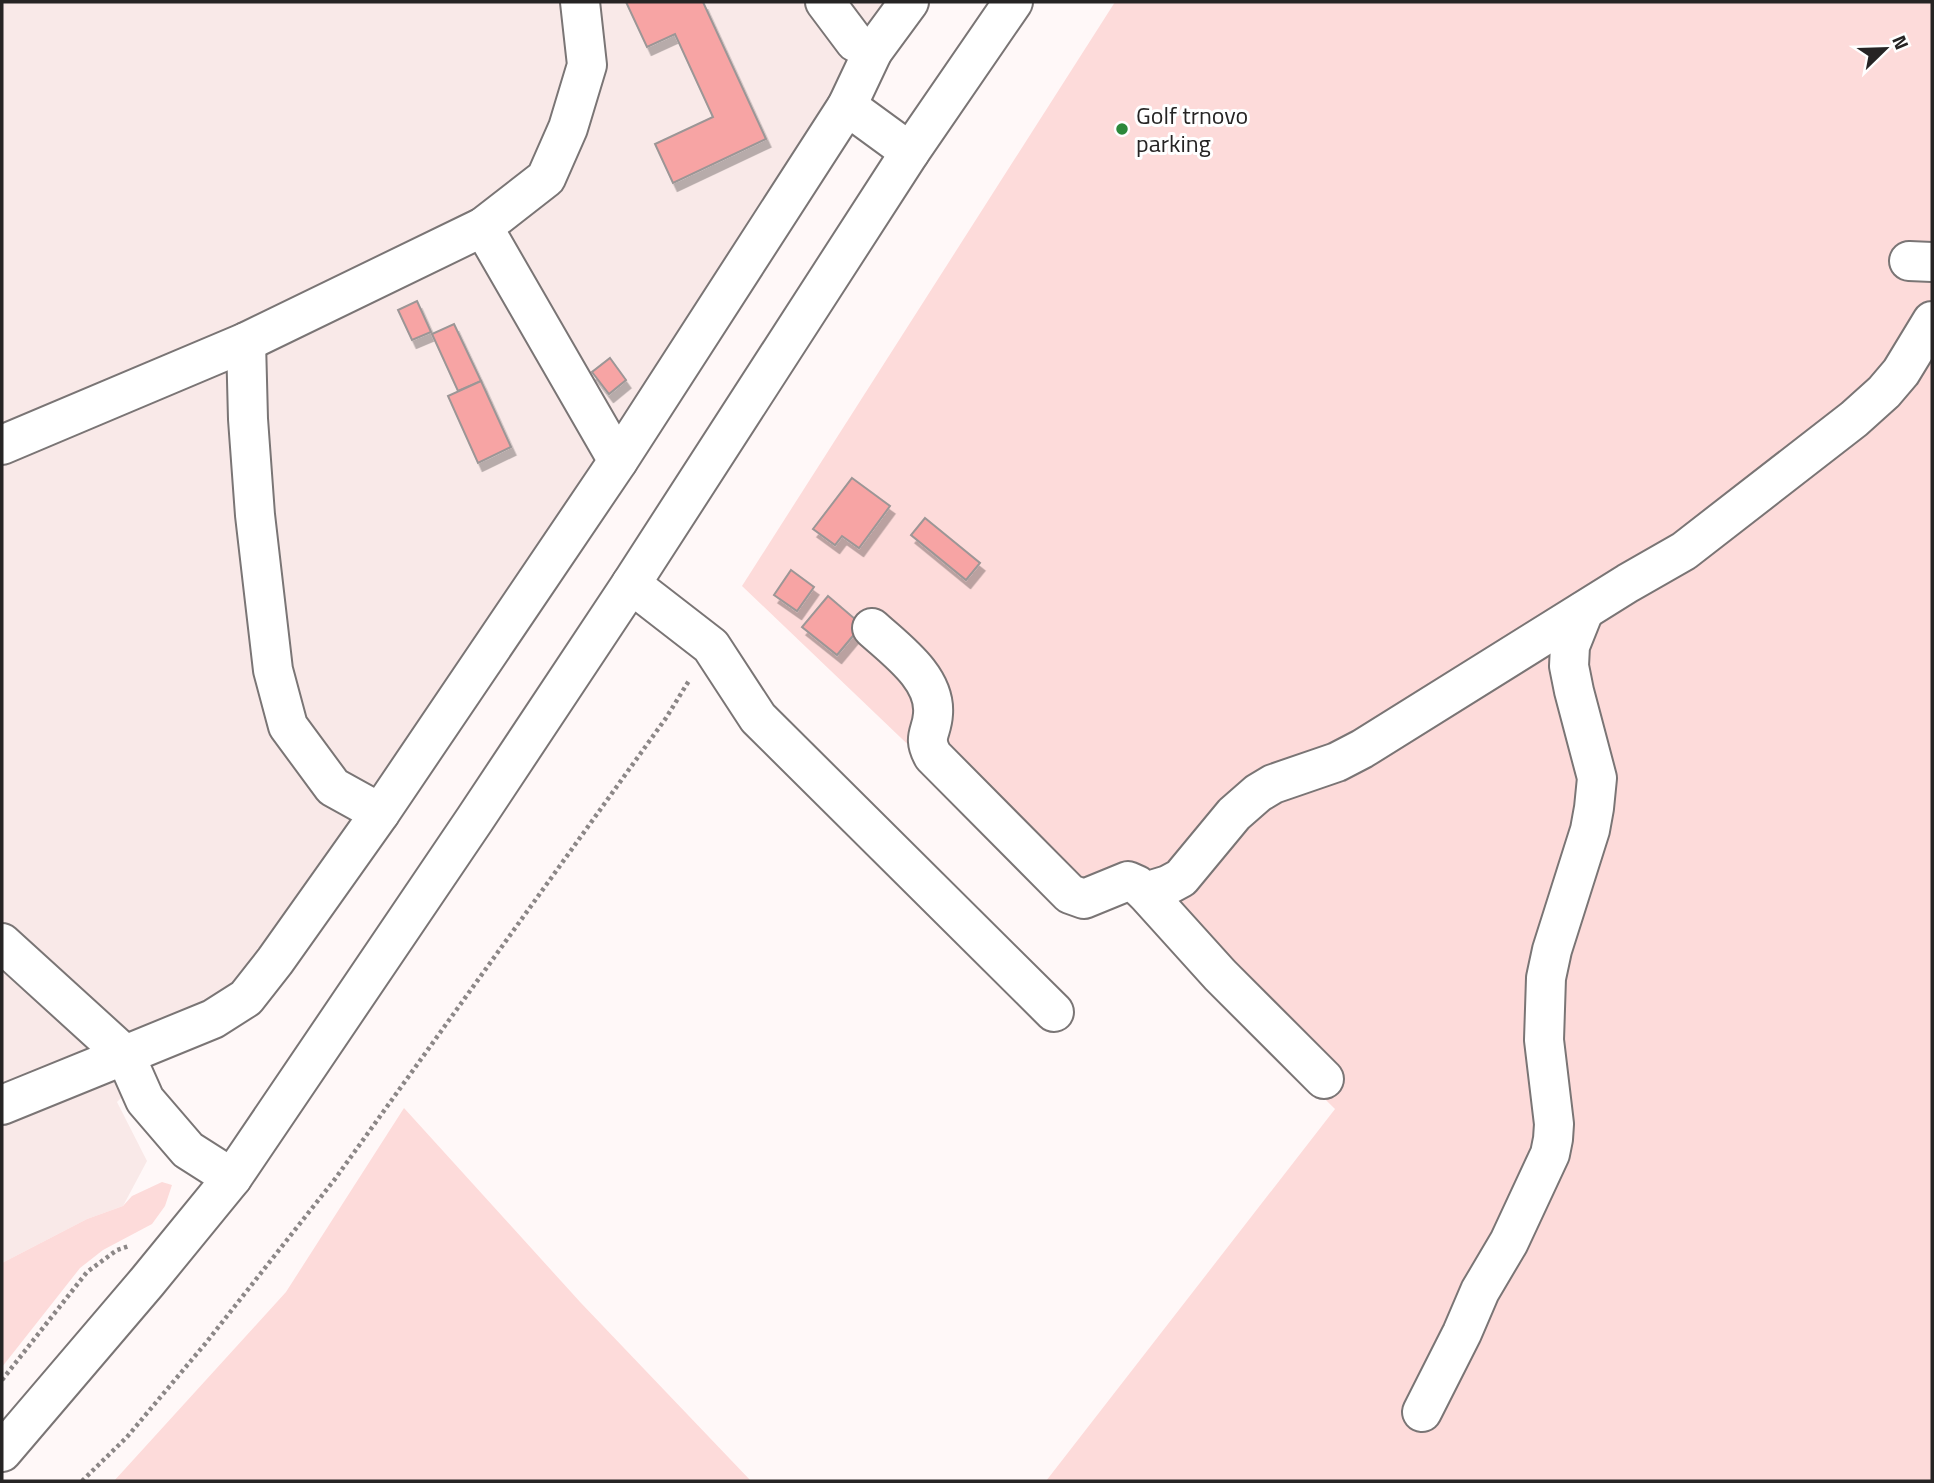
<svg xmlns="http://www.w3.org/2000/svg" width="1934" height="1483" font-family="'Titillium Web',sans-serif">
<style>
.built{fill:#f9e9e8}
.green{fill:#fddbda}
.building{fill:#f7a4a4;stroke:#9c9696;stroke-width:2;filter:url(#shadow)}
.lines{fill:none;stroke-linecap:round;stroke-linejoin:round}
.minor-casing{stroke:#7a7575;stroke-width:42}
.path{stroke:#8c8787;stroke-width:4.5;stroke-dasharray:3.5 3.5;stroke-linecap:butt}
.minor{stroke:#fff;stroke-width:38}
.poi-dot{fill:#2c883a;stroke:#fff;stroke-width:2.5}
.labels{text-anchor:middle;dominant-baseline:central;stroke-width:6;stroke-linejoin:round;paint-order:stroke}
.poi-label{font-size:24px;fill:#262424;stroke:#fff;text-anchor:start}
</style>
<defs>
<filter id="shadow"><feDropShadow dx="4.5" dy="8" stdDeviation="0" flood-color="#0004"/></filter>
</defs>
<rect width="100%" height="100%" fill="#fff8f8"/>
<!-- built -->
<path class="built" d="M2 2H895L614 447 254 967 117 1102 147 1161 123 1206 87 1219 2 1263Z"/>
<!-- green -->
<g class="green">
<path d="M1115 2H1932V1481H1046L1335 1109 1119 896 1081 910 742 586Z"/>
<path d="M404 1108 581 1303 751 1481H114L286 1292Z"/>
<path d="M162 1182 172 1185 165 1206 152 1224 103 1250 80 1268 2 1367V1263L87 1219 123 1206 132 1196Z"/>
</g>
<!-- building -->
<g class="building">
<path d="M626 2H703L766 139 673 183 655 144 713 117 675 34 647 47Z"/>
<path d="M417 301 431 332 412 340 398 310Z"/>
<path d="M454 324 481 381 458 391 432 334Z"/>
<path d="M610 358 626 380 609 394 592 372Z"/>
<path d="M481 381 511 447 478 463 448 396Z"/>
<path d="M852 478 890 506 859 548 842 536 835 545 813 529Z"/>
<path d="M925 518 980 563 966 580 911 535Z"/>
<path d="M791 570 814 587 797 611 774 595Z"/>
<path d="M828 596 862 625 837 655 802 627Z"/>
</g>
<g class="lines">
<defs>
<g id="minor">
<path d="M825 2 855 42 873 51"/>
<path d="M847 106 910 152"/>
<path d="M483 227 618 461"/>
<path d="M1909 261 1932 262"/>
<path d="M246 342 248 419 255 515 273 670 288 726 333 787 380 813"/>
<path d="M2 445 246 342 483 227 546 178 568 128 587 65 580 2"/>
<path d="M631 584 711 646 758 718 1054 1012"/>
<path d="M872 628C896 650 936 678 933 714 932 733 922 736 933 756L1070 894 1084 899 1128 881 1137 885 1145 892 1168 885 1181 878 1234 814 1258 793 1273 784 1337 762 1362 749 1628 583 1684 551 1854 419 1884 392 1901 372 1932 321"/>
<path d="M1145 892 1220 975 1324 1079"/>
<path d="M2 943 125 1055 213 1019 246 998 275 961 380 813 618 461 847 106 873 51 909 2"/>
<path d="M2 1105 125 1055 145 1100 188 1150 232 1178"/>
<path d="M1422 1412 1462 1333 1480 1291 1509 1242 1550 1154 1553 1139 1554 1124 1544 1040 1546 978 1552 950 1590 830 1594 808 1597 778 1574 691 1569 666 1570 646 1584 611"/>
<path d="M2 1452 147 1282 232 1178 475 819 631 584 910 152 1013 2"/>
</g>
</defs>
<!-- minor casing -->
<use href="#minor" class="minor-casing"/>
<!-- path -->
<g class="path">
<path d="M2 1380 87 1272 117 1250 129 1246"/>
<path d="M82 1481 127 1437 205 1344 335 1179 666 718 690 679"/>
</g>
<!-- minor -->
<use href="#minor" class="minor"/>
</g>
<!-- markers -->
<circle class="poi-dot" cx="1122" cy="129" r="7"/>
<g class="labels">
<!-- poi labels -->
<g class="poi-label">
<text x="1136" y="115">Golf trnovo<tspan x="1136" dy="28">parking</tspan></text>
</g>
</g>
<!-- border -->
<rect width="1934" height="1483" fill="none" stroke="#262424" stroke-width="7"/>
<!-- north arrow -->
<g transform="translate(1885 49) rotate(67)" stroke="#ffffff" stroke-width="5" paint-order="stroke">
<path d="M0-5L12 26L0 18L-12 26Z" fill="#262424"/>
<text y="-10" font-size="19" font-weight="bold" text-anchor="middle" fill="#262424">N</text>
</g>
</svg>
